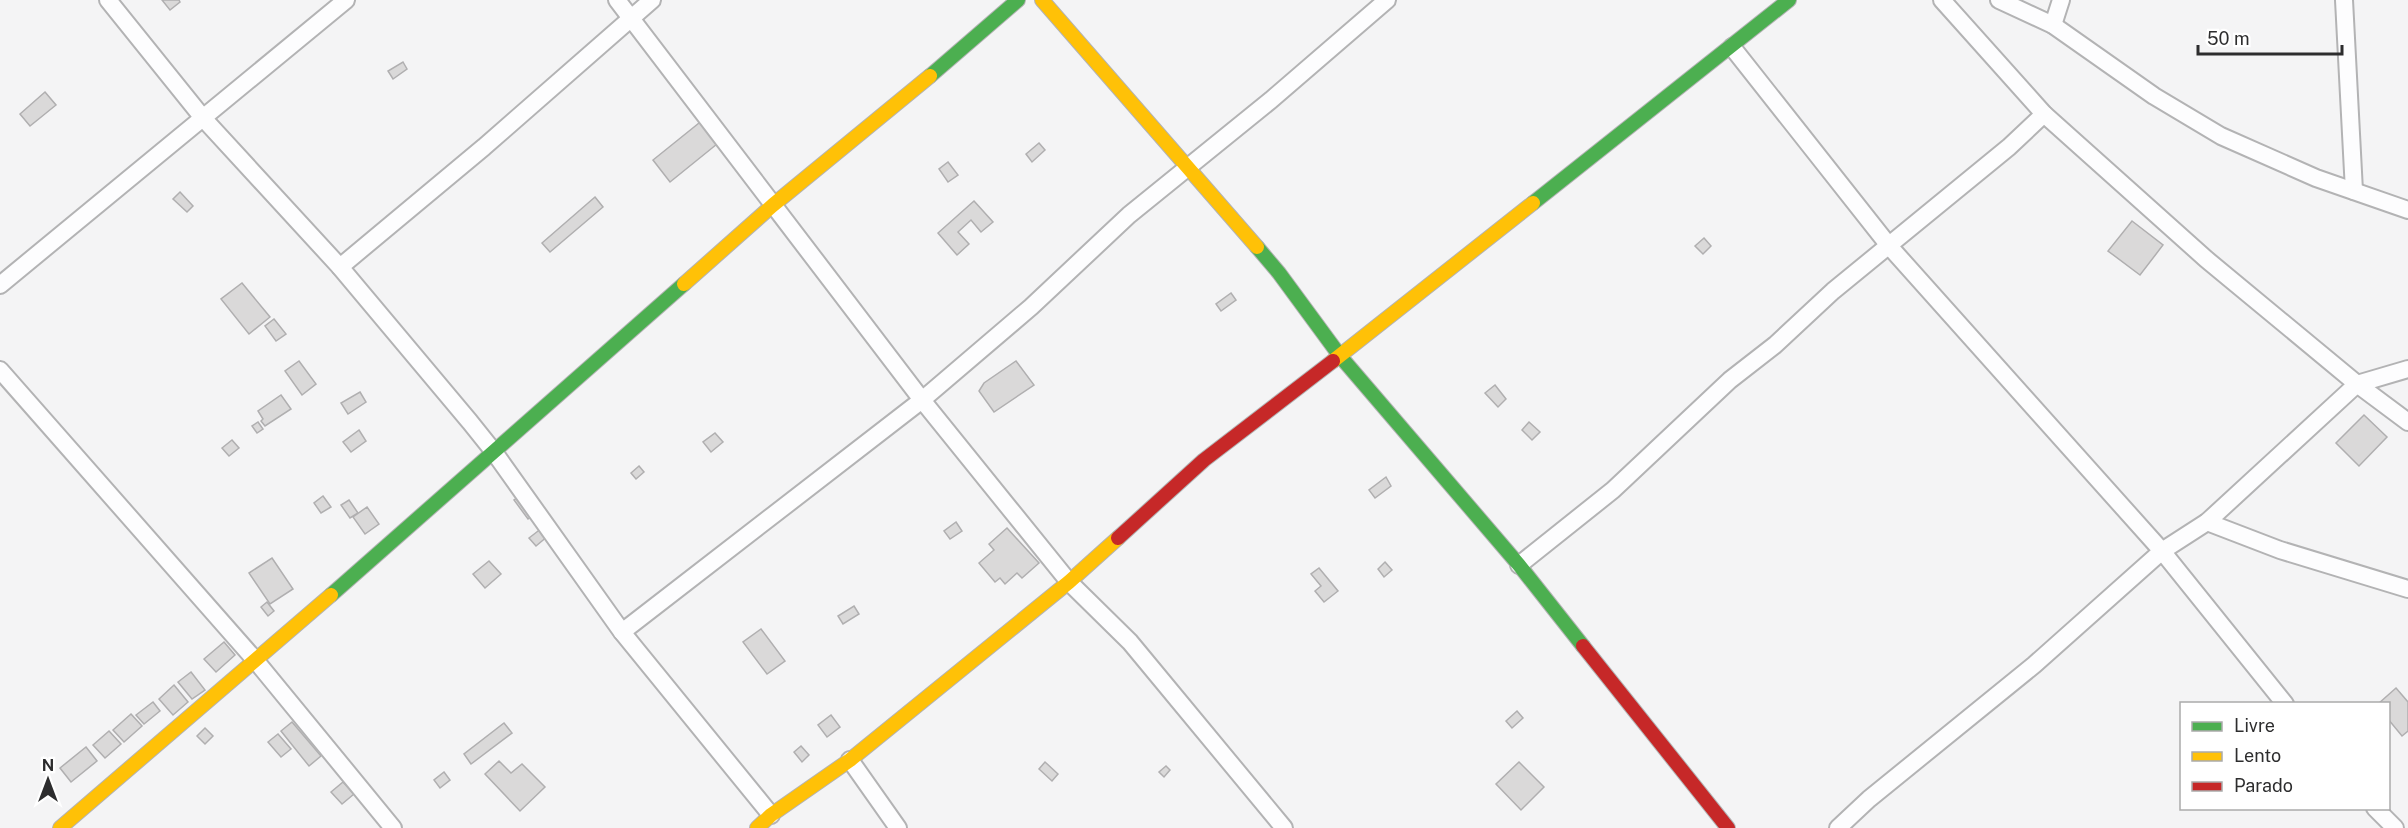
<svg xmlns="http://www.w3.org/2000/svg" width="2408" height="828" font-family="'Public Sans',sans-serif">
<style>
.building{fill:#dad9d9;stroke:#b0afb0;stroke-width:1.5}
.lines{fill:none;stroke-linecap:round;stroke-linejoin:round}
.street-casing{stroke:#b3b3b4;stroke-width:20}
.fast-casing{stroke:#b3b3b4;stroke-width:16}
.slow-casing{stroke:#b3b3b4;stroke-width:16}
.jam-casing{stroke:#b3b3b4;stroke-width:16}
.street{stroke:#fdfdfe;stroke-width:16}
.fast{stroke:#4caf50;stroke-width:14}
.slow{stroke:#ffc107;stroke-width:14}
.jam{stroke:#c62828;stroke-width:14}
</style>
<rect width="100%" height="100%" fill="#f4f4f5"/>
<!-- building -->
<g class="building">
<path d="M162 0H179L180 2 170 10Z"/>
<path d="M403 62 407 69 393 79 388 71Z"/>
<path d="M45 92 56 105 30 126 20 114Z"/>
<path d="M704 119 722 140 670 182 653 160Z"/>
<path d="M1039 143 1045 150 1032 162 1026 154Z"/>
<path d="M948 162 958 175 948 182 939 169Z"/>
<path d="M180 192 193 206 187 212 173 199Z"/>
<path d="M595 197 603 207 550 252 542 243Z"/>
<path d="M974 201 993 222 981 232 971 220 958 232 969 244 957 255 938 233Z"/>
<path d="M2132 221 2163 245 2140 275 2108 251Z"/>
<path d="M1704 238 1711 246 1703 254 1695 246Z"/>
<path d="M242 283 270 317 249 334 221 299Z"/>
<path d="M1231 293 1236 300 1221 311 1216 304Z"/>
<path d="M274 319 286 334 276 341 265 326Z"/>
<path d="M299 361 316 384 302 395 285 371Z"/>
<path d="M1016 361 1034 385 994 412 979 391 984 383Z"/>
<path d="M1495 385 1506 399 1498 407 1485 393Z"/>
<path d="M360 392 366 402 348 414 341 403Z"/>
<path d="M281 395 291 409 265 426 261 421 263 419 258 411Z"/>
<path d="M2364 415 2387 437 2359 466 2336 443Z"/>
<path d="M258 422 263 429 257 433 252 426Z"/>
<path d="M1529 422 1540 432 1532 440 1522 430Z"/>
<path d="M359 430 366 441 351 452 343 442Z"/>
<path d="M715 433 723 442 711 452 703 442Z"/>
<path d="M232 440 239 448 229 456 222 448Z"/>
<path d="M639 466 644 472 636 479 631 473Z"/>
<path d="M1386 477 1391 486 1375 498 1369 490Z"/>
<path d="M523 494 536 513 528 519 514 500Z"/>
<path d="M323 496 331 507 321 513 314 503Z"/>
<path d="M349 500 358 513 350 518 341 505Z"/>
<path d="M367 507 379 524 365 534 353 517Z"/>
<path d="M956 522 962 531 950 539 944 531Z"/>
<path d="M542 528 548 536 536 546 529 538Z"/>
<path d="M1007 528 1039 563 1022 578 1017 573 1005 584 1000 578 995 582 979 563 994 550 989 544Z"/>
<path d="M272 558 293 589 270 604 249 573Z"/>
<path d="M489 561 501 574 485 588 473 574Z"/>
<path d="M1385 562 1392 570 1384 577 1378 569Z"/>
<path d="M1319 568 1338 591 1324 602 1315 591 1321 586 1311 574Z"/>
<path d="M267 602 274 611 268 616 261 607Z"/>
<path d="M854 606 859 614 843 624 838 616Z"/>
<path d="M761 629 785 661 767 674 743 642Z"/>
<path d="M224 642 235 655 216 672 204 659Z"/>
<path d="M191 672 205 690 192 699 178 682Z"/>
<path d="M174 685 188 702 173 715 159 699Z"/>
<path d="M2396 688 2408 702V731L2402 736 2388 719V704H2378Z"/>
<path d="M153 702 160 711 144 724 136 715Z"/>
<path d="M1517 711 1523 718 1512 728 1506 721Z"/>
<path d="M131 714 142 726 124 742 113 730Z"/>
<path d="M831 715 840 727 827 737 818 725Z"/>
<path d="M292 722 321 756 309 766 281 731Z"/>
<path d="M504 723 512 733 471 764 464 754Z"/>
<path d="M205 728 213 736 205 744 197 736Z"/>
<path d="M109 731 121 744 105 758 93 745Z"/>
<path d="M278 734 291 749 281 757 268 742Z"/>
<path d="M801 746 809 755 802 762 794 752Z"/>
<path d="M86 747 97 761 71 782 60 768Z"/>
<path d="M499 761 511 773 522 764 545 787 520 811 485 774Z"/>
<path d="M1045 762 1058 774 1052 781 1039 769Z"/>
<path d="M1519 762 1544 787 1521 810 1496 784Z"/>
<path d="M1166 766 1170 770 1164 777 1159 772Z"/>
<path d="M444 772 450 780 440 788 434 780Z"/>
<path d="M343 782 354 794 342 804 331 792Z"/>
</g>
<g class="lines">
<defs>
<g id="street">
<path d="M108 0 203 118 340 267 470 422 494 452 622 632 771 815"/>
<path d="M617 0 922 400 1069 582 1130 642 1284 828"/>
<path d="M1942 0 2044 114 2206 259 2357 384 2408 422"/>
<path d="M1999 0 2053 25 2154 96 2221 136 2316 178 2408 210"/>
<path d="M2344 0 2354 191"/>
<path d="M2053 25 2061 0"/>
<path d="M1732 47 1890 247 2162 551 2285 704"/>
<path d="M340 267 484 147 652 0"/>
<path d="M0 285 346 0"/>
<path d="M0 370 256 661 393 828"/>
<path d="M2207 522 2280 550 2408 589"/>
<path d="M1519 565 1613 490 1730 380 1775 345 1833 291 2009 147 2044 114"/>
<path d="M622 632 922 400 1031 307 1129 215 1271 100 1387 0"/>
<path d="M850 760 898 828"/>
<path d="M2375 808 2395 828"/>
<path d="M1838 828 1869 799 2034 665 2162 551 2207 522 2357 384 2408 369"/>
</g>
<g id="fast">
<path d="M930 76 1018 0"/>
<path d="M1533 203 1789 0"/>
<path d="M1257 247 1279 273 1340 356 1519 565 1583 646"/>
<path d="M331 595 684 284"/>
</g>
<g id="slow">
<path d="M1042 0 1257 247"/>
<path d="M684 284 773 205 930 76"/>
<path d="M1333 361 1533 203"/>
<path d="M60 828 331 595"/>
<path d="M757 828 771 815 850 760 1069 582 1118 538"/>
</g>
<g id="jam">
<path d="M1118 538 1204 460 1333 361"/>
<path d="M1583 646 1728 828"/>
</g>
</defs>
<!-- street casing -->
<use href="#street" class="street-casing"/>
<!-- fast casing -->
<use href="#fast" class="fast-casing"/>
<!-- slow casing -->
<use href="#slow" class="slow-casing"/>
<!-- jam casing -->
<use href="#jam" class="jam-casing"/>
<!-- street -->
<use href="#street" class="street"/>
<!-- fast -->
<use href="#fast" class="fast"/>
<!-- slow -->
<use href="#slow" class="slow"/>
<!-- jam -->
<use href="#jam" class="jam"/>
</g>
<!-- legend -->
<rect x="2180" y="702" width="210" height="108" fill="#ffffff" stroke="#ababab" stroke-width="1.5"/>
<rect x="2192" y="722" width="30" height="9" fill="#4caf50" stroke="#ababab" stroke-width="1.5"/>
<text x="2234" y="732" font-size="18" fill="#2d2d2e">Livre</text>
<rect x="2192" y="752" width="30" height="9" fill="#ffc107" stroke="#ababab" stroke-width="1.5"/>
<text x="2234" y="762" font-size="18" fill="#2d2d2e">Lento</text>
<rect x="2192" y="782" width="30" height="9" fill="#c62828" stroke="#ababab" stroke-width="1.5"/>
<text x="2234" y="792" font-size="18" fill="#2d2d2e">Parado</text>
<!-- north arrow -->
<g transform="translate(48 780)" stroke="#ffffff" stroke-width="4.5" paint-order="stroke">
<path d="M0-4.5L10 22L0 15L-10 22Z" fill="#2d2d2e"/>
<text y="-9" font-size="16" font-weight="bold" text-anchor="middle" fill="#2d2d2e">N</text>
</g>
<!-- scale -->
<path d="M2198 45v9h144v-9" fill="none" stroke="#2d2d2e" stroke-width="3"/>
<text x="2207" y="45" font-size="18" fill="#2d2d2e" stroke="#ffffff" stroke-width="4.5" paint-order="stroke">50 m</text>
</svg>
